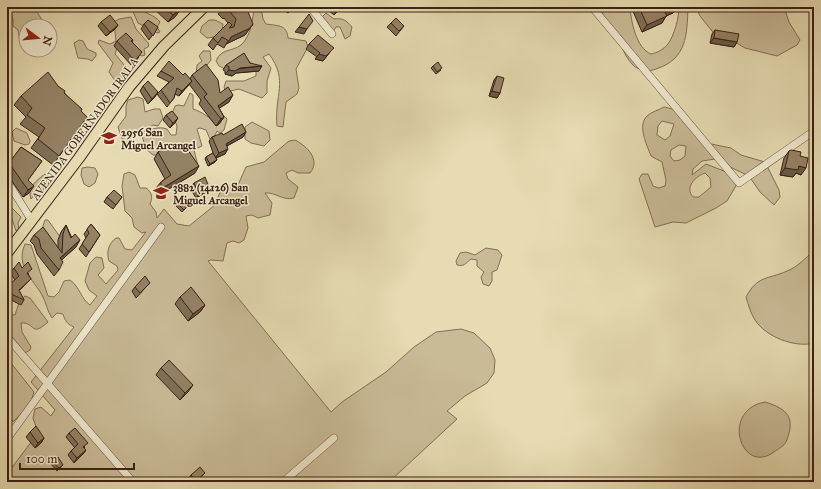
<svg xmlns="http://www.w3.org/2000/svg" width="821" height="489" font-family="'IM FELL Great Primer',serif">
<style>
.green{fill:#c9bb97;stroke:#826e54;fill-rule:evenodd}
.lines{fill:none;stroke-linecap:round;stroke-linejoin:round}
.minor-casing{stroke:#66503a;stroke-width:8}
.primary-casing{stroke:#3c2112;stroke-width:12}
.minor{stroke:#efe8cd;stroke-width:7}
.primary{stroke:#e6dbb2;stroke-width:10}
.wall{fill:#7f7057;stroke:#3c2112}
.shaded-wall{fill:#685b47;stroke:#3c2112}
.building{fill:#948265;stroke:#3c2112}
.labels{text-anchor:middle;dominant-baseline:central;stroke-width:3;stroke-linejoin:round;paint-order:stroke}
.street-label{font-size:11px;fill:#3c2112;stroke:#efe8cd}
.poi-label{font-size:11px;font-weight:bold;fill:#3c2112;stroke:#efe8cd;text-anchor:start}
</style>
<rect width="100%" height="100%" fill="#e6dbb2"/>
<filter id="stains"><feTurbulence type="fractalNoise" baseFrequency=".005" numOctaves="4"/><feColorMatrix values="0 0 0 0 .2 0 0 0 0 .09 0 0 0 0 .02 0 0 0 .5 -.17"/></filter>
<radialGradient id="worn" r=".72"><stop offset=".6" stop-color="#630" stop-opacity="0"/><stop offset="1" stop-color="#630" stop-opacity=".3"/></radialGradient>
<!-- green -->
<g class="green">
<path d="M9 7H34L42 20 37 26H26V45L20 43 18 30 13 26V20Z"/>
<path d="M131 7H139C146 15 154 14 160 22L157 27 160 32 157 33 138 23Z"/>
<path d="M254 7H261L263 19 266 24C277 26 287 24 288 38L306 41 308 47 296 69 299 88 297 94 286 102 283 127 277 126C274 95 289 81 269 54L263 57 271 68 267 81V93L262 98 239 89 226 92 224 87 226 81H244L256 76V70L248 60 242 59 225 69 219 66 216 61C221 48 232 52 241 45 251 36 253 19 254 7Z"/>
<path d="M602 7H630C631 21 636 48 651 54 657 53 664 49 668 44 673 38 681 14 678 7H688C687 35 687 59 656 69 649 72 639 71 633 65 625 57 622 46 616 37 610 28 601 18 602 7Z"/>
<path d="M696 7H784L789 22 800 40 797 45 777 56 745 48 728 38 716 36 700 16Z"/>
<path d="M326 13 334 19C343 18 346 20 352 27L350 36 345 39 340 27H336L333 32 322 17Z"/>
<path d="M131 17 136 29 149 44 148 47 144 49 145 55 142 56 118 45 115 54 125 66 128 75 124 80 116 82 109 72 113 63 98 43 99 40 110 44 116 41 114 22 119 19Z"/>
<path d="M209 20H215L223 24 222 31 214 37 207 38 200 32 202 26Z"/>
<path d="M79 40 83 41 87 49 96 53V56L92 61 88 59 78 58 74 43Z"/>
<path d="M203 51H210L211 60 207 65V69L196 74 197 65 202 61 199 56Z"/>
<path d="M190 93 193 95V109C202 112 212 118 216 126V123L224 116 227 119 224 130 220 133 217 131 213 139H210L206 130 200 128 197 129 202 146 194 150 198 166 166 143 156 155H153L146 149 142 136C147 129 159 126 167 129L171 135H176L177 126 172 114 175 106 178 105 184 106Z"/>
<path d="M138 97 143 99 145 112 154 109H160L163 118 158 126 153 125 142 133 136 131 133 140 127 143 122 139 118 127 126 116V106L128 100Z"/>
<path d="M664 107 677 110 706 143 731 148 741 155 765 162 779 190 780 197 774 205 760 192 749 176 732 168 721 161 715 159 702 161 693 169 692 175 706 164 729 173 737 184 727 201 716 208 686 223 673 222 655 227 639 179 642 174H648L653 186 659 188 665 186 666 180 662 162 651 156C647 145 637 126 647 116 651 112 659 110 664 107ZM662 121 674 124 670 136 665 140 657 135 658 126ZM679 145 686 146 685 156 680 160 674 161 670 156 671 150ZM705 173 710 178 711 187 699 197H693C684 187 696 176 705 173Z"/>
<path d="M252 122 269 131 270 140 264 146 251 143 245 139V127Z"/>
<path d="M16 128 27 133 30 141 29 144 25 145 14 141 12 132Z"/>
<path d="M295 140C307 146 321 160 310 173H298L292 170 286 173 288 179 298 187 294 198C282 201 276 192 265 193L272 203 270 215 258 218 252 215 246 216 248 228 244 240 239 243 233 241 227 243 223 261 211 260 208 261 331 412 342 402 386 372 414 347 436 332 461 329 474 333 490 348 495 360 494 373 487 383 465 396 447 411 457 419 389 482H7V474L38 433 33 418 35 409 41 407 51 416 55 410 31 382 74 327C67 324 65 321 63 314L57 313 52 318C47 311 46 302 42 295 33 279 15 266 25 244L31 245 48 296 54 297 59 292 64 281 70 280C80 287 81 299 90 305L97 296 89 290 85 281 90 263 96 257 102 258 104 268 98 275 106 284 118 270 117 266 109 261C106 252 109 243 116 238H119L125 249 132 250 146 232 142 233 134 227 132 218 125 211 122 186 124 174 129 172 135 175 140 188H146C152 192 153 198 150 204L156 212 157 218 164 209 177 224 189 226 215 205 220 192 238 185 246 167 264 162 289 141Z"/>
<path d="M88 167 95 168 98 174 95 183 89 187 84 184 81 175 82 168Z"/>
<path d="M45 174 48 176 47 182 44 185 43 191 35 194 31 199C27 187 36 181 45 174Z"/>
<path d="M12 208 21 217 18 223 19 229 16 231 10 213Z"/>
<path d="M45 220H48L63 241 59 253 42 229Z"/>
<path d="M486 248 498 250 502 255 497 270 492 272V281L489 286 483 284 481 277 484 272 477 266V260L471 259C466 263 464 267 457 265L456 261 460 253 466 252 475 255Z"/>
<path d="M814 251V343C795 348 766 337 755 320 751 314 748 304 746 297 758 275 767 280 787 271 798 267 805 258 814 251Z"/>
<path d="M25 296 30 298 48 322C30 338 36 322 21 323L22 332 31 347 30 350 25 353 7 331V314L15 315 20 300Z"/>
<path d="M7 358 34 392 30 404 14 421 7 422Z"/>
<path d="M765 402C788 409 796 418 786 442 784 446 778 449 774 452 741 476 720 410 765 402Z"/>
</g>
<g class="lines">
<defs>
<g id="minor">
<path d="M310 7 332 34"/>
<path d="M592 7 739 183 814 131"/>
<path d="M7 181 32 221"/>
<path d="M7 337 133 482"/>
<path d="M7 439 161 227"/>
<path d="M283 482 334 438"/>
</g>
<path id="primary" d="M7 253 79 158 129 87 164 46 204 7"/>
</defs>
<!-- minor casing -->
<use href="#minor" class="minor-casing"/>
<!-- primary casing -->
<use href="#primary" class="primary-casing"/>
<!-- minor -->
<use href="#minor" class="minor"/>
<!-- primary -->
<use href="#primary" class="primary"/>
</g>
<!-- wall -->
<g class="wall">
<path d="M152 7H177L180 10 175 17 168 22Z"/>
<path d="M223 7 253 24 245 35 226 44 224 48 217 44 213 50 208 45 213 38 228 23 224 18 223 19 218 14Z"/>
<path d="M280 7H293L288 13Z"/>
<path d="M330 7H342L334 15 328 10Z"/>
<path d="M633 7H677L673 13 666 16 662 23 642 32 632 9Z"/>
<path d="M809 7H814L811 10Z"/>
<path d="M101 22 118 25 115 29 106 36 98 26Z"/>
<path d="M391 23 404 26 396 36 387 27Z"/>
<path d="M144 24 158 27 149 40 141 29Z"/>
<path d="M715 30 737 42 734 47 710 43 712 34Z"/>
<path d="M133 40 132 42 139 57 132 66 114 46 117 41Z"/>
<path d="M309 44 330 52 323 61 315 59 317 57 306 49Z"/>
<path d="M250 63 259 71 236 73 232 76 225 74V71L223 70 226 65Z"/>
<path d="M433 66 441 70 436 74 431 68Z"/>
<path d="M161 71 183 75 190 79 192 75 220 93 229 102 219 108 224 117 219 124 216 126 199 104 201 100 189 84 179 96 175 94 174 98 167 107 157 94 169 82 157 76Z"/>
<path d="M497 76 500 93 497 98 489 96 494 80Z"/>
<path d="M58 86 81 111 87 117 53 165 31 148 39 137 20 124 26 117 14 105 21 96Z"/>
<path d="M143 86 155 97 148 104 140 91Z"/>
<path d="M166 115 175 123 170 128 163 120Z"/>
<path d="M246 132 243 137 227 146 225 154 216 158 217 160 215 162 208 166 205 159 206 157 213 153 209 141 212 137Z"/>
<path d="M21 147 42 161 28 180 29 193 23 197 7 174V166Z"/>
<path d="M789 151 800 156 801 175 796 173 793 177 780 175 784 158Z"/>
<path d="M158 152 195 173 157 196 156 188 161 182 165 179 154 159Z"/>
<path d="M194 183 209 187 206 192 196 198 190 188Z"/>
<path d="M107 197H122L113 209 104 202Z"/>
<path d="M178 204 188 205 182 212 176 206Z"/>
<path d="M91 224 100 235 86 257 79 249 86 238 84 234Z"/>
<path d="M66 225 76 247 61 260 59 270 54 276 37 254 34 245 30 241 34 235 58 248V240L61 232Z"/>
<path d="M14 268H22L29 274H28L31 279 19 291 24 300 21 305 7 298V287L15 280 10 273Z"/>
<path d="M135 287H146L136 298 132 291Z"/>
<path d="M180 297 205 305 200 312 188 321 175 304Z"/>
<path d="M161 368 188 392 180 400 156 375Z"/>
<path d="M30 432 44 438 41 443 35 448 26 437Z"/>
<path d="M69 433 85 447 84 448 86 450 83 454 74 463 68 455 71 451 75 448 66 437Z"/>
<path d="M52 462 63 465 57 471 51 464Z"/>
<path d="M205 473 196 482H190L188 480 191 475Z"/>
</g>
<!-- shaded-wall -->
<g class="shaded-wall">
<path d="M340 7H342L334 15 339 8Z"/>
<path d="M676 7H677L673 13 666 16 662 23 642 32 647 25 665 12Z"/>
<path d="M180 10 175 17 168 22 173 15Z"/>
<path d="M253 24 245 35 226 44 231 37Z"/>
<path d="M118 25 115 29 106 36 110 32Z"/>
<path d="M299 27 307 29 304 34 295 32Z"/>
<path d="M714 38 737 42 734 47 710 43Z"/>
<path d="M334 48 330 52 323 61 315 59 319 54Z"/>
<path d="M262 66 259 71 236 73 232 76 225 74 229 70Z"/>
<path d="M192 81 188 86 179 96 182 91Z"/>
<path d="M492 91 500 93 497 98 489 96Z"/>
<path d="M158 92 155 97 148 104 152 99Z"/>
<path d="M233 95 229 102 215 111 218 106Z"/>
<path d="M224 117 219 124 216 126 221 119Z"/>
<path d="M178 118 175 123 170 128 173 123Z"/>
<path d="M246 132 243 137 223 148 226 144Z"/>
<path d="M228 149 225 154 215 158 219 153Z"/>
<path d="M217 160 215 162 208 166 210 164Z"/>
<path d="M199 166 195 173 157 196 161 189Z"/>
<path d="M799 166 806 168 801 175 796 173 793 177 780 175 785 168Z"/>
<path d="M34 186 29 193 23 197 28 190Z"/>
<path d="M209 187 206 192 196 198 199 194Z"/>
<path d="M80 240 76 247 56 265 60 258Z"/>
<path d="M205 305 200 312 188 321 193 314Z"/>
<path d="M193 385 188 392 180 400 185 393Z"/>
<path d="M44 438 41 443 35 448 38 443Z"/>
<path d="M86 450 83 454 74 463 77 458Z"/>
</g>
<!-- building -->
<g class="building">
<path d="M164 7H177L180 10 173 15Z"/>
<path d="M223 7H246L253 24 250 28 231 37 229 41 222 37 218 43 213 38 229 22 232 25 229 28 234 27 236 19 229 11 227 12Z"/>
<path d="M639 7H676L665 12 667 16 647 25Z"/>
<path d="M309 14 313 21 307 29 299 27Z"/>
<path d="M110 15 118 25 110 32 101 22Z"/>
<path d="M396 18 404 26 399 31 391 23Z"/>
<path d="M148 20 158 27 153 36 144 24Z"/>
<path d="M715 30 739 34 737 42 714 38Z"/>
<path d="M126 33 133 40 131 41 142 52 135 61 117 41Z"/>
<path d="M318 35 334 48 326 56 319 54 320 53 309 44Z"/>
<path d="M244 53 250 63 262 66 240 68 235 71 229 70V67L226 65Z"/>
<path d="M169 61 183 75 185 73 192 81 182 91 177 88 174 98 170 103 161 90 174 78 161 71Z"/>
<path d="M438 62 442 68 437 72 433 66Z"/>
<path d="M206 64 218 80 220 93 228 87 233 95 218 106 224 117 221 119 204 97 207 94 192 75Z"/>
<path d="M48 72 58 86 65 91 64 93 82 109 81 111 87 117 59 156 38 139 45 128 27 115 32 108 21 96Z"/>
<path d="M497 76 504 78 500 93 492 91Z"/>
<path d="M148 81 158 92 152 99 143 86Z"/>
<path d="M172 111 178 118 173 123 166 115Z"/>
<path d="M242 124 246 132 226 144 228 149 219 153 212 137 222 133 223 135Z"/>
<path d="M174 143 178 145 183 143 199 166 161 189V182L171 175 158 152Z"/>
<path d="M21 147 42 161 28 180 34 186 28 190 9 163Z"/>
<path d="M791 150 801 152 800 156 808 158 806 168 799 166 798 170 785 168 789 151Z"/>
<path d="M213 153 217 160 210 164 206 157Z"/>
<path d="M205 177 209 187 199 194 194 183Z"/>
<path d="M114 190 122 197 116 205 107 197Z"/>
<path d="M184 199 188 205 184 210 178 204Z"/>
<path d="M91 224 100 235 89 252 82 244 89 233 87 229Z"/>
<path d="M66 225 71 238 75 234 80 240 60 258 63 262 59 270 41 248 39 239 34 235 43 227 62 253 63 234Z"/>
<path d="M19 262 22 268 28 262 32 269 27 273 31 279 19 290 24 300 9 293 11 292 7 289V287L19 276 14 268Z"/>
<path d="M145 276 150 283 140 293 135 287Z"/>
<path d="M191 287 205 305 193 314 180 297Z"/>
<path d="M169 360 193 385 185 393 161 368Z"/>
<path d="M36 426 44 438 38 443 30 432Z"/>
<path d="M75 428 88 443 83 447 86 450 77 458 71 451 78 444 69 433Z"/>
<path d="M58 457 63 465 59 468 52 462Z"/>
<path d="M200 467 205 473 196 481 191 475Z"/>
</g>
<!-- icons -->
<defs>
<symbol id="school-bare" viewBox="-9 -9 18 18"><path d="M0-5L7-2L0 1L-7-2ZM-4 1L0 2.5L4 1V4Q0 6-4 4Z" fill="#8f2418" stroke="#efe8cd" stroke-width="2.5" paint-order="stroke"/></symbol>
</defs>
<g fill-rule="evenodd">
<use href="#school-bare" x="98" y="127" width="22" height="22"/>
<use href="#school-bare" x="150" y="182" width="22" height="22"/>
</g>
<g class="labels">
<!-- street labels -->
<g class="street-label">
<text transform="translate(85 129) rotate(-54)">AVENIDA GOBERNADOR IRALA</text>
</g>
<!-- poi labels -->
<g class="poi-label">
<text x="121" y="132">2956 San<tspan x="121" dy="13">Miguel Arcangel</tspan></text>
<text x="173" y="187">3882 (14126) San<tspan x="173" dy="13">Miguel Arcangel</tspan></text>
</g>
</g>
<!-- margin -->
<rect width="821" height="489" fill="none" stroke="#e6dbb2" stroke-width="24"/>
<rect x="8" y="8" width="805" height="473" fill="none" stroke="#3c2112" stroke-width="2"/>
<rect x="12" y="12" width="797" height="465" fill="none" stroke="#3c2112"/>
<!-- north arrow -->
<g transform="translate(38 38) rotate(106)"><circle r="19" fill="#efe8cd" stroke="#a79882"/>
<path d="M0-3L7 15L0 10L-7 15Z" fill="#8f2418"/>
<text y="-6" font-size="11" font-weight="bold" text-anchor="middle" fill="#3c2112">N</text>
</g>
<!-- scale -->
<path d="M20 463v6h114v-6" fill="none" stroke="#3c2112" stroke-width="2"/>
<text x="26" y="463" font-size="12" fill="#3c2112" stroke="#efe8cd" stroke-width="3" paint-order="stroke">100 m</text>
<rect width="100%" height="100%" filter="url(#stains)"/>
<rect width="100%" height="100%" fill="url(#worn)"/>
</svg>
